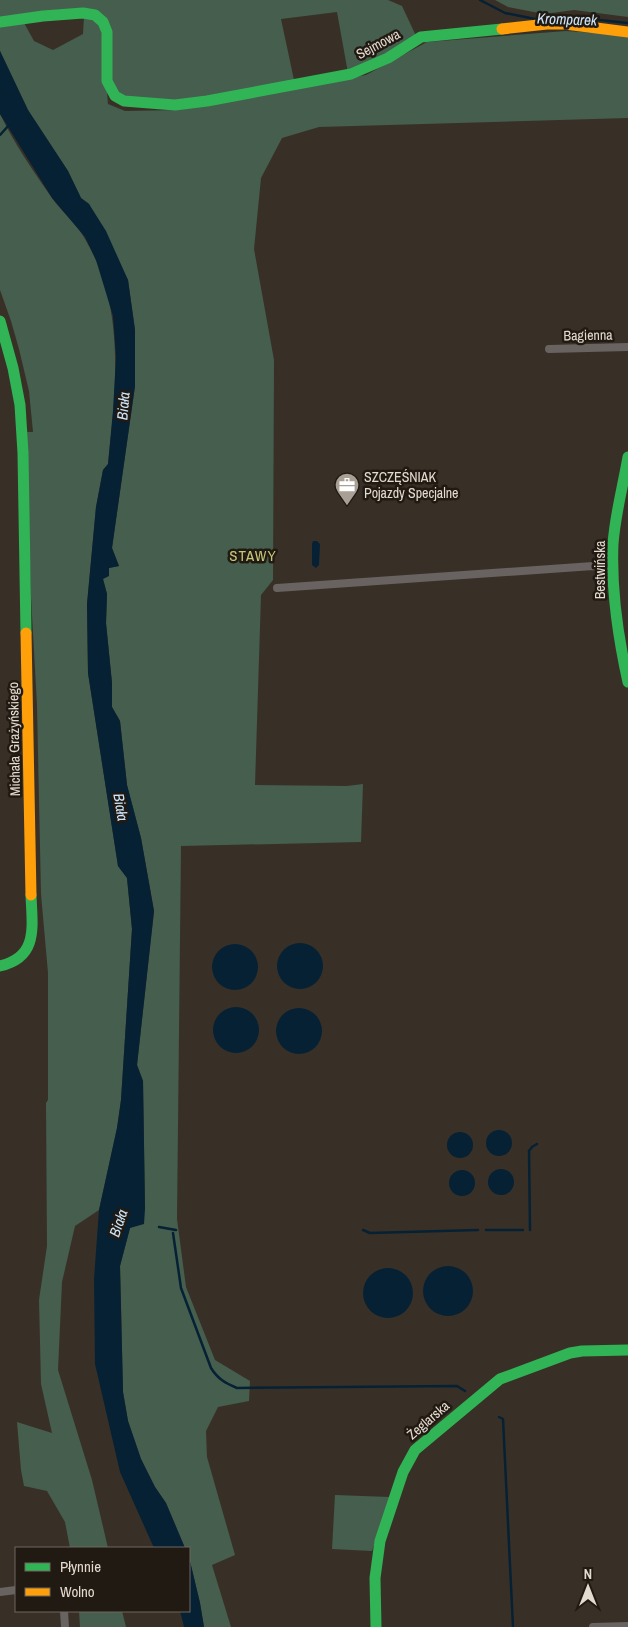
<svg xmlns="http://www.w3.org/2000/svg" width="628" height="1627" font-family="'Archivo Narrow',sans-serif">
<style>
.green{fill:#455e4e}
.water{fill:#062134}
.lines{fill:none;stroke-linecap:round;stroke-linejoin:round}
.stream{stroke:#062134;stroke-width:2.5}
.street{stroke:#686261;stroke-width:8}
.fast{stroke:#30b455;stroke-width:11}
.slow{stroke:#ff9f0a;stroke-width:11}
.labels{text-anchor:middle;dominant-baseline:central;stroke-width:5;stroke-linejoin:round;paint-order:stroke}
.street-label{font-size:14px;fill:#e4dbd0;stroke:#211a12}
.poi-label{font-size:14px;fill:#e4dbd0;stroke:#211a12;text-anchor:start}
.water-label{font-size:15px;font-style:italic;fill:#cde6fb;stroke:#211a12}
.neighbourhood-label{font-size:15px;letter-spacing:1px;fill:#c6c678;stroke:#211a12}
</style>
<rect width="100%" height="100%" fill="#383027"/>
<!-- green -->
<g class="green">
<path d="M0 0H388L402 6 417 38 348 73 337 12 281 19 294 80 183 101 128 99 113 88 103 16 0 20Z"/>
<path d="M495 0H628V17L574 10 544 14 508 7Z"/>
<path d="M84 17 101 23 108 104 125 111 178 110 366 75 427 42 566 31 628 35V118L319 127 282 138 261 178 254 249 274 360 273 580 261 595 255 785 347 786 363 784 361 842 181 846 177 1219 186 1287 215 1360 250 1381 249 1401 218 1407 206 1431 207 1457 235 1555 212 1565 231 1627H204L200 1603 189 1557V1548H185L166 1503 155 1487 141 1459 128 1421 123 1392 120 1266 130 1228 145 1209 143 1081 137 1065 154 911 141 838 127 785 120 721 112 707V683L106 623 107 594 103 579 109 568 119 566 112 548 135 386V330L128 280 89 204 81 198 68 171 28 110 0 51V26L23 21 34 41 53 50 83 34Z"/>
<path d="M0 114C14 143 33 171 52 198 62 212 77 224 85 239 126 308 116 388 108 464L103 470 96 507 87 604 88 673 118 866 127 878 132 929 121 1100 117 1128 99 1210 75 1226 62 1282 58 1370 92 1480 108 1548H70L65 1522 47 1491 24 1486 21 1470 17 1422 52 1433 41 1384 39 1300 47 1246 46 1103 48 1100V973L41 894 37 705 31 597 26 432H33L29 391 19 349 11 321 0 290Z"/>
<path d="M335 1495 390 1497 372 1551 332 1549Z"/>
<path d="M79 1611H122L126 1627H80Z"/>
</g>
<!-- water -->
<g class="water">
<path d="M0 51 28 110 68 171 81 198 89 204 106 231 128 280 135 330V386L112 548 119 566 109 568V576L103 579 107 594 106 623 112 683V707L120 721 127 785 141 838 154 911 137 1065 143 1081 145 1209 144 1224 130 1228 120 1266 123 1392 128 1421 141 1459 155 1487 166 1503 185 1548H154L120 1472 95 1364 94 1279 99 1210 117 1128 121 1100 132 929 127 878 118 866 88 673 87 604 96 507 103 470 108 464 113 411 116 357 113 316 96 260 85 237 52 198 0 114Z"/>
<path d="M313 541H317L320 544 319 565 316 568 312 565V544Z"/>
<circle cx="300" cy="966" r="23"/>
<circle cx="235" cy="967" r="23"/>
<circle cx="236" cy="1030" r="23"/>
<circle cx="299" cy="1031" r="23"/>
<circle cx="499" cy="1143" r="13"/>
<circle cx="460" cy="1145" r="13"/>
<circle cx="501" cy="1182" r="13"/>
<circle cx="462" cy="1183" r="13"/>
<circle cx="448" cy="1291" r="25"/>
<circle cx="388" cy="1293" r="25"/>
<path d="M189 1557 200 1603 204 1627H184L180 1611H189Z"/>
</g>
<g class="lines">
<!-- stream -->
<g class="stream">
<path d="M480 0 505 13 540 20"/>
<path d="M557 19 571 17 628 23"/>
<path d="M0 135 9 125"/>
<path d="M159 1227 176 1230"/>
<path d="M363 1230 370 1233 478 1230"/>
<path d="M486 1230H523"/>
<path d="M530 1230 529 1151 532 1147 537 1144"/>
<path d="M173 1233 181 1288 211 1368C218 1379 225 1383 237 1388L457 1386 465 1391"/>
<path d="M499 1417 503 1419 513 1627"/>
</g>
<!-- street -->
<g class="street">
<path d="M549 349 628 347"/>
<path d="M277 588 593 566 613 567"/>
<path d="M0 1592 16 1590"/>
<path d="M64 1611 65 1627"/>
<path d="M593 1627 628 1626"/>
</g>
<!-- fast -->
<g class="fast">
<path d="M0 22 43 16 83 13 95 15 103 22 107 32V81L115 96 124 101 175 105 207 101 351 74 388 58 421 37 502 29"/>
<path d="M0 321 13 368 20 405 23 453 26 633"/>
<path d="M628 457C623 486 615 515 613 544 611 591 618 637 628 682"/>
<path d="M0 966C39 957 32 926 31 895"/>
<path d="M376 1627 375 1578 380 1541 403 1472 415 1450 500 1379 570 1353 582 1351 628 1350"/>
</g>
<!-- slow -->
<g class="slow">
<path d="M502 29 547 24H565L628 32"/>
<path d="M26 633 31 895"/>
</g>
</g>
<!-- icons -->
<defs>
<symbol id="office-pin" viewBox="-11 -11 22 30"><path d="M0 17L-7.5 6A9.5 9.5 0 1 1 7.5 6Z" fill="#a89f95" stroke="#211a12"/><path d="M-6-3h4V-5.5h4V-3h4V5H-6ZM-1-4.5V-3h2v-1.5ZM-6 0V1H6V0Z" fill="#fff"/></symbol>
</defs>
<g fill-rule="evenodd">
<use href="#office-pin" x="333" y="471" width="28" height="38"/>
</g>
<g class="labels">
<!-- street labels -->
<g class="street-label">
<text transform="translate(378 44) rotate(-28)">Sejmowa</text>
<text transform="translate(588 335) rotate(-1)">Bagienna</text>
<text transform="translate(600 570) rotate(-90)">Bestwińska</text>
<text transform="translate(14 739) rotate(-91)">Michała Grażyńskiego</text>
<text transform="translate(428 1420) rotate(-41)">Żeglarska</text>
</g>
<!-- poi labels -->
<g class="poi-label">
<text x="364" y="477">SZCZĘŚNIAK<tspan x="364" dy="16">Pojazdy Specjalne</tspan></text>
</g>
<!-- water labels -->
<g class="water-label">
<text transform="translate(567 19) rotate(2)">Kromparek</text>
<text transform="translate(123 406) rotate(-85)">Biała</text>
<text transform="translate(121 807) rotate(80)">Biała</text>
<text transform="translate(118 1223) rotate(-71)">Biała</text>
</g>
<!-- neighbourhood labels -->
<g class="neighbourhood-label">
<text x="253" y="555">STAWY</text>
</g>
</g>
<!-- legend -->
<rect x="15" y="1547" width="175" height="65" fill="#211a12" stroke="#6f675e"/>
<rect x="25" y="1563" width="25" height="8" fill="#30b455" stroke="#6f675e"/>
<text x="60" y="1572" font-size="15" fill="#e4dbd0">Płynnie</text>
<rect x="25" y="1588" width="25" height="8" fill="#ff9f0a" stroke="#6f675e"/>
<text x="60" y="1597" font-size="15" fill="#e4dbd0">Wolno</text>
<!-- north arrow -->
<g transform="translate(588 1587)" stroke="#211a12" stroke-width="4" paint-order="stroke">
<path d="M0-4L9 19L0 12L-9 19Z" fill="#e4dbd0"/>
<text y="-8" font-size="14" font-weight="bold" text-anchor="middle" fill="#e4dbd0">N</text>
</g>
</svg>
